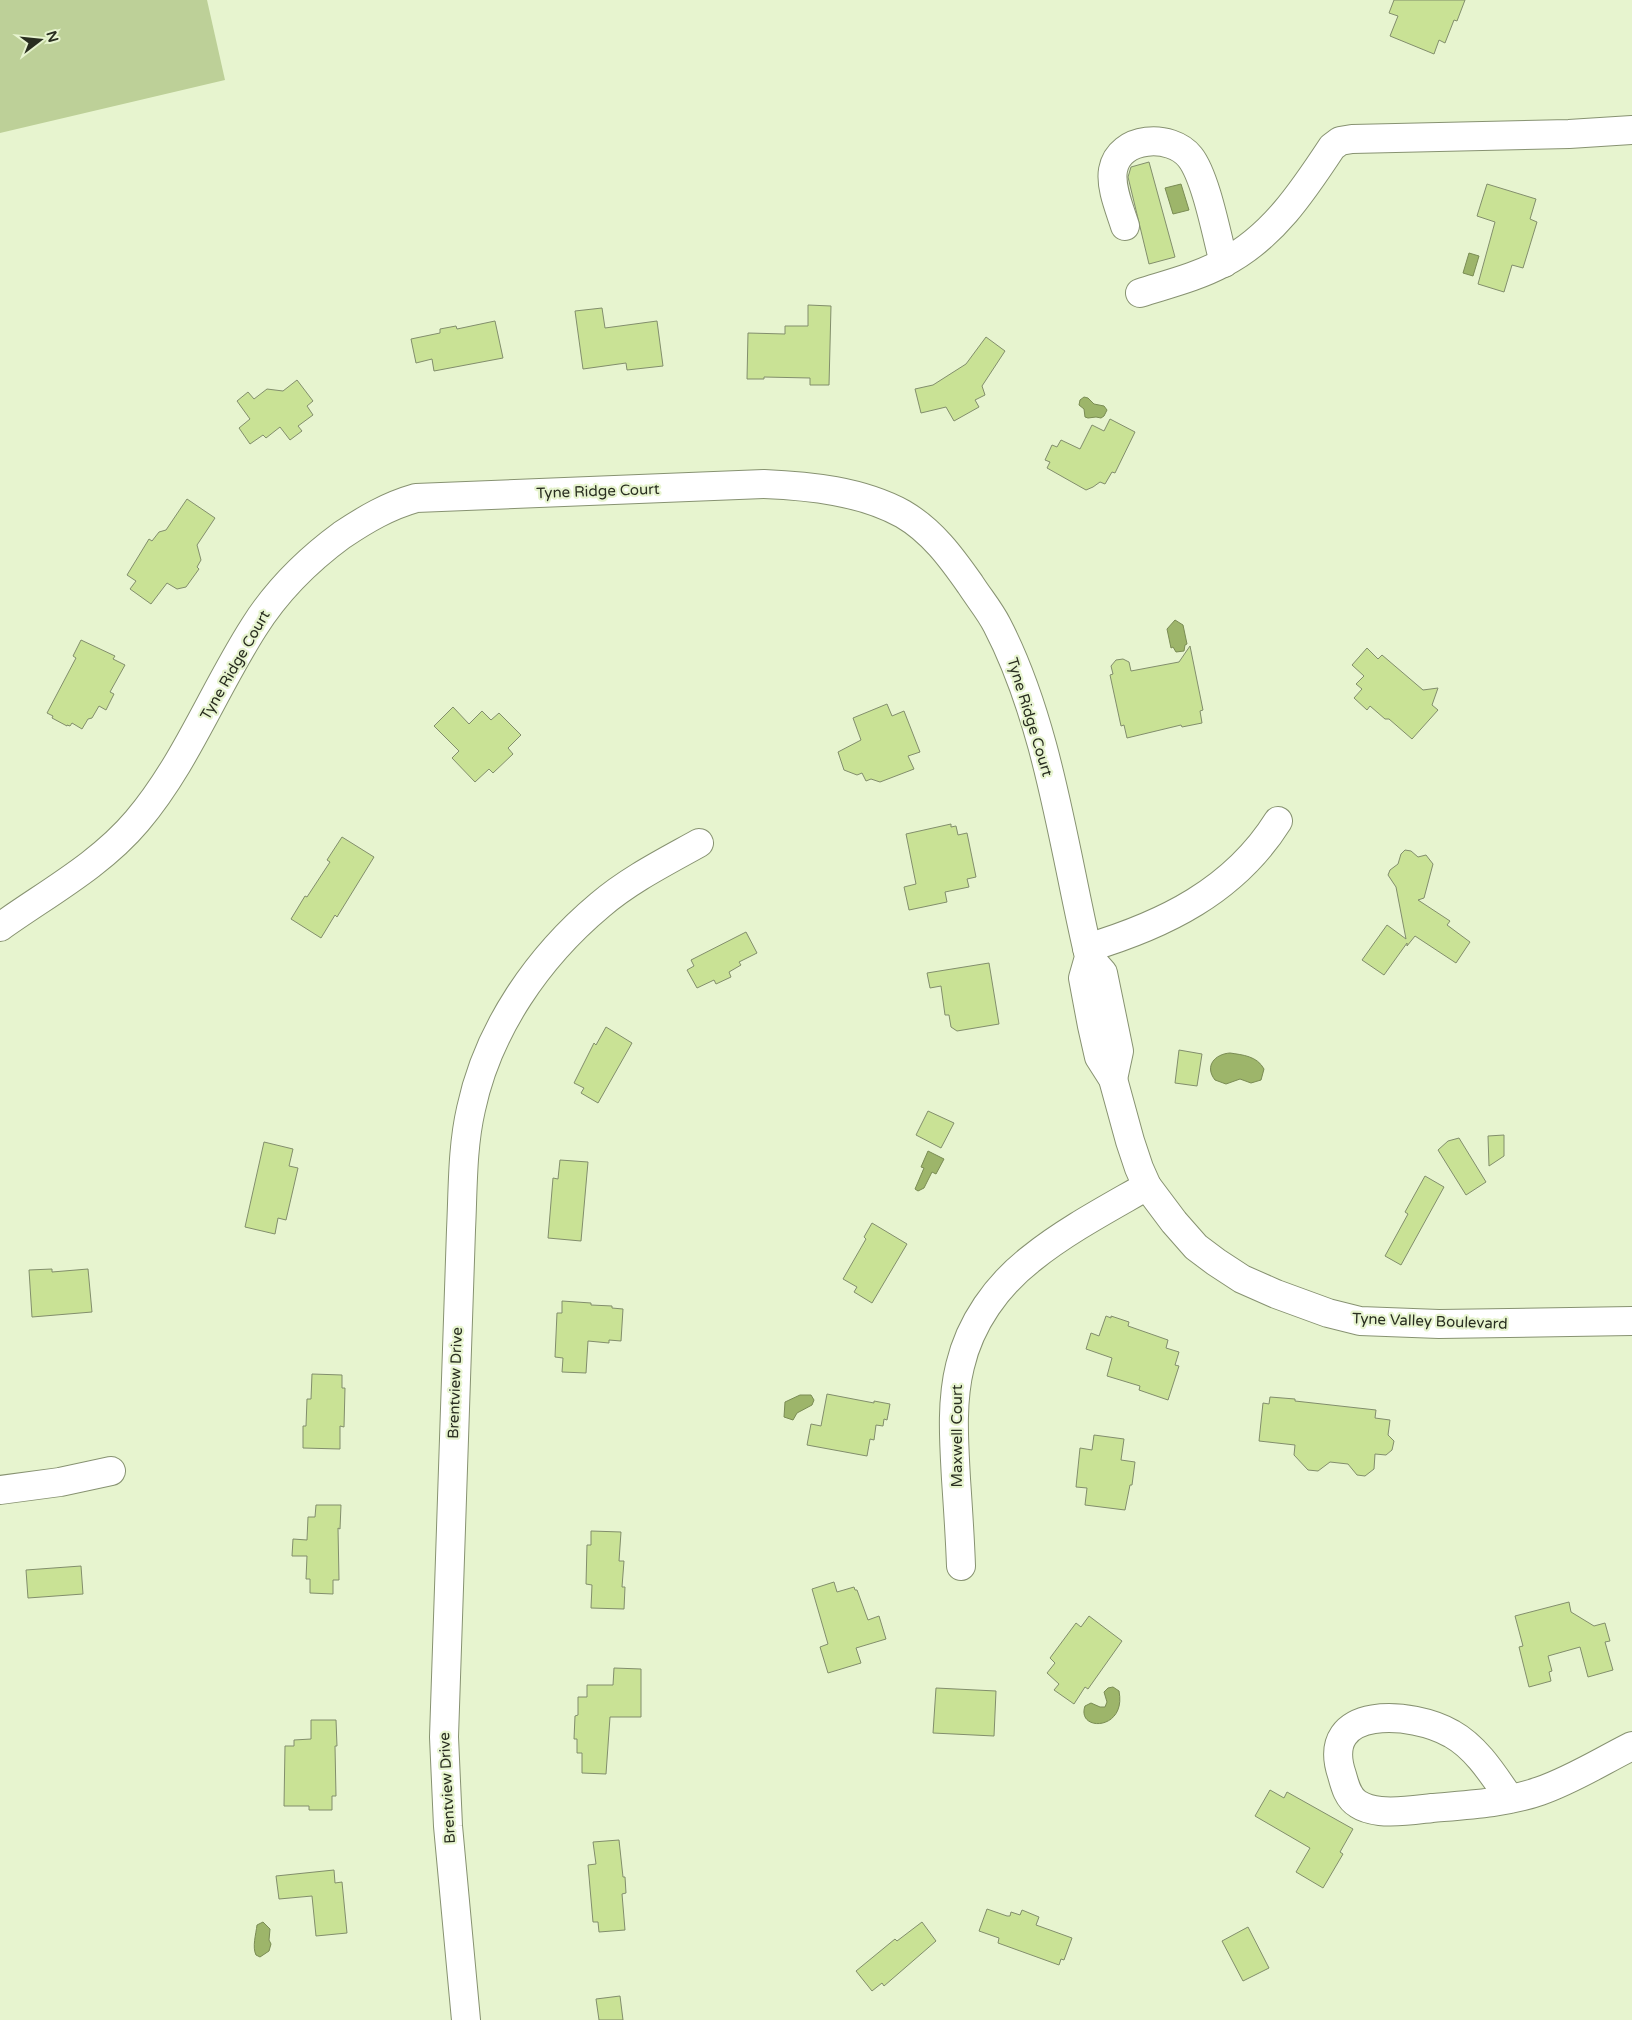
<svg xmlns="http://www.w3.org/2000/svg" width="1632" height="2020" font-family="'Varela Round',sans-serif">
<style>
.green{fill:#bdd098}
.water{fill:#9db56a;stroke:#7a8c54}
.building{fill:#c9e295;stroke:#828e6c}
.lines{fill:none;stroke-linecap:round;stroke-linejoin:round}
.minor-casing{stroke:#879271;stroke-width:30}
.minor{stroke:#fff;stroke-width:28}
.labels{text-anchor:middle;dominant-baseline:central;stroke-width:4.5;stroke-linejoin:round;paint-order:stroke}
.street-label{font-size:15px;fill:#292e20;stroke:#e7f4cf}
</style>
<rect width="100%" height="100%" fill="#e7f4cf"/>
<!-- green -->
<path class="green" d="M0 0H207L225 80 0 133Z"/>
<!-- water -->
<g class="water">
<path d="M1181 184 1189 210 1173 214 1165 188Z"/>
<path d="M1469 253 1479 256 1473 276 1463 273Z"/>
<path d="M1084 397 1088 398 1094 404 1104 406 1107 410 1104 416 1101 418 1096 417 1088 418 1085 417 1084 409 1079 405 1080 400Z"/>
<path d="M1175 620 1183 625 1187 644 1185 645 1184 651 1176 652 1173 647 1171 648 1167 629Z"/>
<path d="M1230 1053C1243 1055 1257 1056 1264 1069L1261 1080 1251 1083 1240 1079 1226 1084 1215 1080C1204 1066 1215 1054 1230 1053Z"/>
<path d="M928 1151 944 1159 936 1174 932 1172 924 1188 918 1191 915 1189 924 1168 921 1167Z"/>
<path d="M800 1395H811L814 1400 812 1405 797 1413 793 1420 784 1417 785 1402Z"/>
<path d="M1113 1687 1119 1691C1127 1731 1076 1732 1085 1706L1091 1703 1100 1707H1105L1107 1702 1104 1692 1108 1688Z"/>
<path d="M263 1922 270 1929 269 1940 271 1944 269 1951 260 1957 256 1955C252 1947 256 1934 257 1925Z"/>
</g>
<!-- building -->
<g class="building">
<path d="M1394 0H1465L1457 21 1454 20 1445 43 1439 40 1434 54 1390 36 1398 16 1389 13Z"/>
<path d="M1149 162 1175 257 1149 264 1128 177 1131 167Z"/>
<path d="M1487 184 1536 199 1530 219 1537 222 1523 268 1512 265 1504 292 1478 284 1495 222 1477 216Z"/>
<path d="M808 305 831 306 829 385H810V378L764 377V379H747L748 333 785 334V326H808Z"/>
<path d="M602 308 605 328 657 321 663 366 627 370 626 363 583 369 575 311Z"/>
<path d="M495 321 503 358 434 371 432 359 416 363 411 339 440 333V329L456 326 457 329Z"/>
<path d="M986 337 1005 351 982 386 985 395 975 400 979 407 954 421 946 407 921 413 915 389 933 385 966 364Z"/>
<path d="M297 380 313 401 307 406 313 415 298 426 302 431 290 440 280 427 266 438 263 435 250 444 239 428 250 419 237 401 248 392 254 399 267 389 283 391Z"/>
<path d="M1110 419 1135 432 1115 473 1112 472 1105 484 1100 482 1093 487 1086 490 1047 468 1050 462 1045 460 1052 445 1057 447 1061 440 1080 449 1092 425 1104 431Z"/>
<path d="M187 499 215 518 197 545 201 560 197 567 199 569 186 587 177 589 167 583 151 604 130 589 136 581 127 575 149 539 152 541 159 532 166 530Z"/>
<path d="M81 640 115 656 113 659 125 665 110 692 114 694 106 710 99 706 92 718 88 719 82 729 72 723 70 726 67 725V726L52 718 53 716 47 713 76 658 73 656Z"/>
<path d="M1190 646 1203 710 1200 711 1202 723 1182 727 1181 725 1127 738 1124 725 1121 726 1110 675 1113 674 1111 666 1116 660 1123 659 1129 662 1131 671 1179 662Z"/>
<path d="M1367 648 1378 659 1382 655 1423 690 1438 688 1432 705 1438 710 1412 739 1389 719H1385L1370 706 1367 710 1354 698 1362 689 1356 684 1364 676 1352 665Z"/>
<path d="M887 704 892 716 904 711 920 752 908 756 914 769 880 782 871 779 866 781 862 773 857 775 844 770 838 752 861 740 853 718Z"/>
<path d="M453 707 469 724 482 711 491 720 499 713 521 735 508 748 513 754 493 773 489 769 475 782 452 758 459 751 434 726Z"/>
<path d="M951 824V827L956 826 958 835 967 833 976 877 967 879 969 887 945 892 947 902 909 910 904 887 916 884 906 834Z"/>
<path d="M342 837 374 857 337 917 335 915 321 938 291 919 305 896 307 897 330 862 327 860Z"/>
<path d="M1405 850 1411 851 1418 857 1426 855 1433 864 1424 898 1418 900 1450 921 1447 925 1470 942 1456 963 1415 936 1407 946V943L1384 975 1362 960 1387 925 1406 939 1396 887 1388 875 1390 870 1398 864 1401 854Z"/>
<path d="M746 932 757 953 739 962 741 965 729 972 731 977 716 984 714 980 697 988 687 970 694 966 691 960Z"/>
<path d="M989 963 999 1024 957 1031 951 1027 949 1015H945L941 986 930 988 927 973Z"/>
<path d="M606 1027 632 1043 598 1103 581 1093 584 1088 574 1083 594 1043 596 1045Z"/>
<path d="M1179 1050 1202 1054 1197 1086 1175 1083Z"/>
<path d="M928 1111 954 1123 941 1148 916 1135Z"/>
<path d="M1504 1135V1156L1489 1166 1488 1136Z"/>
<path d="M1459 1138 1486 1182 1466 1195 1438 1150 1448 1141Z"/>
<path d="M264 1142 293 1149 289 1166 298 1168 286 1220 278 1218 275 1234 245 1227Z"/>
<path d="M560 1160 588 1162 581 1241 548 1238 553 1178 558 1179Z"/>
<path d="M1425 1176 1444 1187 1401 1265 1385 1256 1408 1214 1405 1212Z"/>
<path d="M872 1223 907 1244 872 1303 854 1292 857 1287 843 1279 866 1239 864 1237Z"/>
<path d="M52 1269V1272L88 1269 92 1312 32 1317 29 1270Z"/>
<path d="M562 1301 591 1303V1305L612 1306V1308L623 1309 621 1341 609 1340V1343L588 1341 586 1373 562 1372 563 1358 555 1357 557 1313H562Z"/>
<path d="M1106 1316 1111 1318V1316L1129 1322 1128 1326 1168 1340 1166 1348 1179 1352 1175 1365 1179 1366 1168 1400 1139 1390 1140 1386 1107 1376 1112 1358 1086 1349 1091 1333 1099 1336Z"/>
<path d="M312 1374 342 1375V1388H345L344 1427 340 1426V1449L303 1448V1426H306L307 1399H311Z"/>
<path d="M827 1394 874 1403V1401L890 1404 887 1420 884 1419 883 1426 876 1425 874 1440 870 1439 867 1456 807 1445 811 1424 821 1426Z"/>
<path d="M1270 1397 1295 1399V1401L1376 1410 1375 1418 1390 1420 1388 1435 1394 1441 1392 1450 1386 1455 1375 1454 1374 1469 1365 1476 1357 1475 1348 1464 1330 1462 1318 1471 1308 1470 1294 1455 1295 1445 1259 1441 1263 1403 1269 1404Z"/>
<path d="M1094 1435 1124 1439 1121 1460 1135 1462 1132 1485H1130L1125 1510 1085 1505 1087 1488 1076 1487 1080 1448 1092 1450Z"/>
<path d="M316 1505H341L340 1529 338 1528 339 1580H333V1594L310 1593V1579H306L307 1556H292L293 1539 307 1540 308 1517H315Z"/>
<path d="M591 1531 621 1532 619 1561H624L622 1587H625L624 1609 591 1608 592 1585 586 1584 587 1545H591Z"/>
<path d="M81 1566 83 1594 28 1598 26 1570Z"/>
<path d="M834 1582 837 1592 854 1587 855 1590H857L868 1620 879 1616 886 1639 856 1648 861 1663 828 1673 820 1647 828 1644 812 1589Z"/>
<path d="M1569 1602 1571 1612 1594 1626 1605 1623 1610 1641 1605 1642 1613 1670 1588 1677 1580 1647 1548 1656 1552 1671 1549 1672 1551 1681 1529 1687 1519 1647 1523 1646 1515 1616Z"/>
<path d="M1089 1616 1122 1641 1088 1689 1085 1687 1074 1704 1054 1690 1059 1684 1047 1673 1055 1663 1050 1658 1076 1623 1081 1627Z"/>
<path d="M614 1668 641 1669V1717H610L606 1774 582 1773V1753H577V1739H574L575 1716 578 1715V1697H587V1685H613Z"/>
<path d="M936 1688 996 1691 994 1736 933 1733Z"/>
<path d="M311 1720H336L337 1746H335L336 1796H332V1810H309V1806H284L285 1746H294V1740L311 1739Z"/>
<path d="M1270 1790 1284 1798 1287 1792 1353 1829 1340 1852 1343 1854 1323 1888 1296 1872 1310 1848 1255 1816Z"/>
<path d="M619 1840 623 1877H625L626 1893 622 1894 625 1930 599 1932 598 1922H593L588 1865 596 1864 593 1842Z"/>
<path d="M334 1870 335 1883 342 1882 347 1933 316 1936 312 1896 279 1899 276 1876Z"/>
<path d="M987 1909 1007 1916H1010L1011 1912 1020 1915 1022 1910 1039 1917 1036 1925 1072 1938 1064 1960 1061 1959 1059 1965 998 1943 999 1938 979 1931Z"/>
<path d="M922 1922 936 1941 884 1986 882 1983 872 1991 856 1971 895 1939 897 1941Z"/>
<path d="M1248 1927 1269 1968 1243 1981 1222 1941Z"/>
<path d="M620 1996 623 2020H599L596 1999Z"/>
</g>
<g class="lines">
<defs>
<g id="minor">
<path d="M1125 226C1120 210 1110 187 1113 170 1119 136 1171 133 1190 157 1206 177 1217 237 1224 263"/>
<path d="M1140 293C1168 284 1197 277 1223 263 1272 238 1303 191 1332 147L1340 141 1352 139 1569 134 1632 130"/>
<path d="M0 927C46 894 100 865 137 821 186 763 213 691 254 627 276 592 308 560 342 535 366 519 388 506 416 498L764 484C810 486 861 491 903 514 932 531 951 557 970 584 979 598 990 611 997 625 1047 721 1063 843 1087 948L1089 957 1083 978 1092 1026 1099 1057 1113 1079 1130 1141 1139 1168 1147 1186 1174 1222 1196 1247 1216 1262 1242 1279 1276 1294 1328 1313 1360 1321 1439 1324 1632 1321"/>
<path d="M1087 948C1164 925 1234 891 1278 821"/>
<path d="M1089 957 1103 973 1119 1051 1113 1079"/>
<path d="M0 1490 60 1482 111 1471"/>
<path d="M961 1566C960 1537 958 1508 956 1479 954 1442 951 1402 960 1366 970 1323 997 1285 1032 1258 1067 1230 1109 1208 1147 1186"/>
<path d="M1510 1799C1494 1776 1477 1748 1452 1734 1413 1711 1318 1704 1342 1775 1345 1786 1348 1798 1358 1804 1364 1808 1372 1810 1380 1811 1397 1813 1415 1810 1432 1808 1468 1805 1506 1803 1540 1791 1572 1780 1602 1761 1632 1746"/>
<path d="M466 2020 448 1826 444 1737 461 1230C463 1190 462 1148 471 1109 488 1029 538 957 600 905 629 880 665 862 699 843"/>
</g>
</defs>
<!-- minor casing -->
<use href="#minor" class="minor-casing"/>
<!-- minor -->
<use href="#minor" class="minor"/>
</g>
<g class="labels">
<!-- street labels -->
<g class="street-label">
<text transform="translate(598 491) rotate(-2)">Tyne Ridge Court</text>
<text transform="translate(235 665) rotate(-60)">Tyne Ridge Court</text>
<text transform="translate(1030 717) rotate(73)">Tyne Ridge Court</text>
<text transform="translate(1430 1321) rotate(2)">Tyne Valley Boulevard</text>
<text transform="translate(455 1383) rotate(-88)">Brentview Drive</text>
<text transform="translate(957 1436) rotate(-90)">Maxwell Court</text>
<text transform="translate(447 1788) rotate(-93)">Brentview Drive</text>
</g>
</g>
<!-- north arrow -->
<g transform="translate(40 40) rotate(74)" stroke="#e7f4cf" stroke-width="4" paint-order="stroke">
<path d="M0-4L9 19L0 12L-9 19Z" fill="#292e20"/>
<text y="-8" font-size="14" font-weight="bold" text-anchor="middle" fill="#292e20">N</text>
</g>
</svg>
